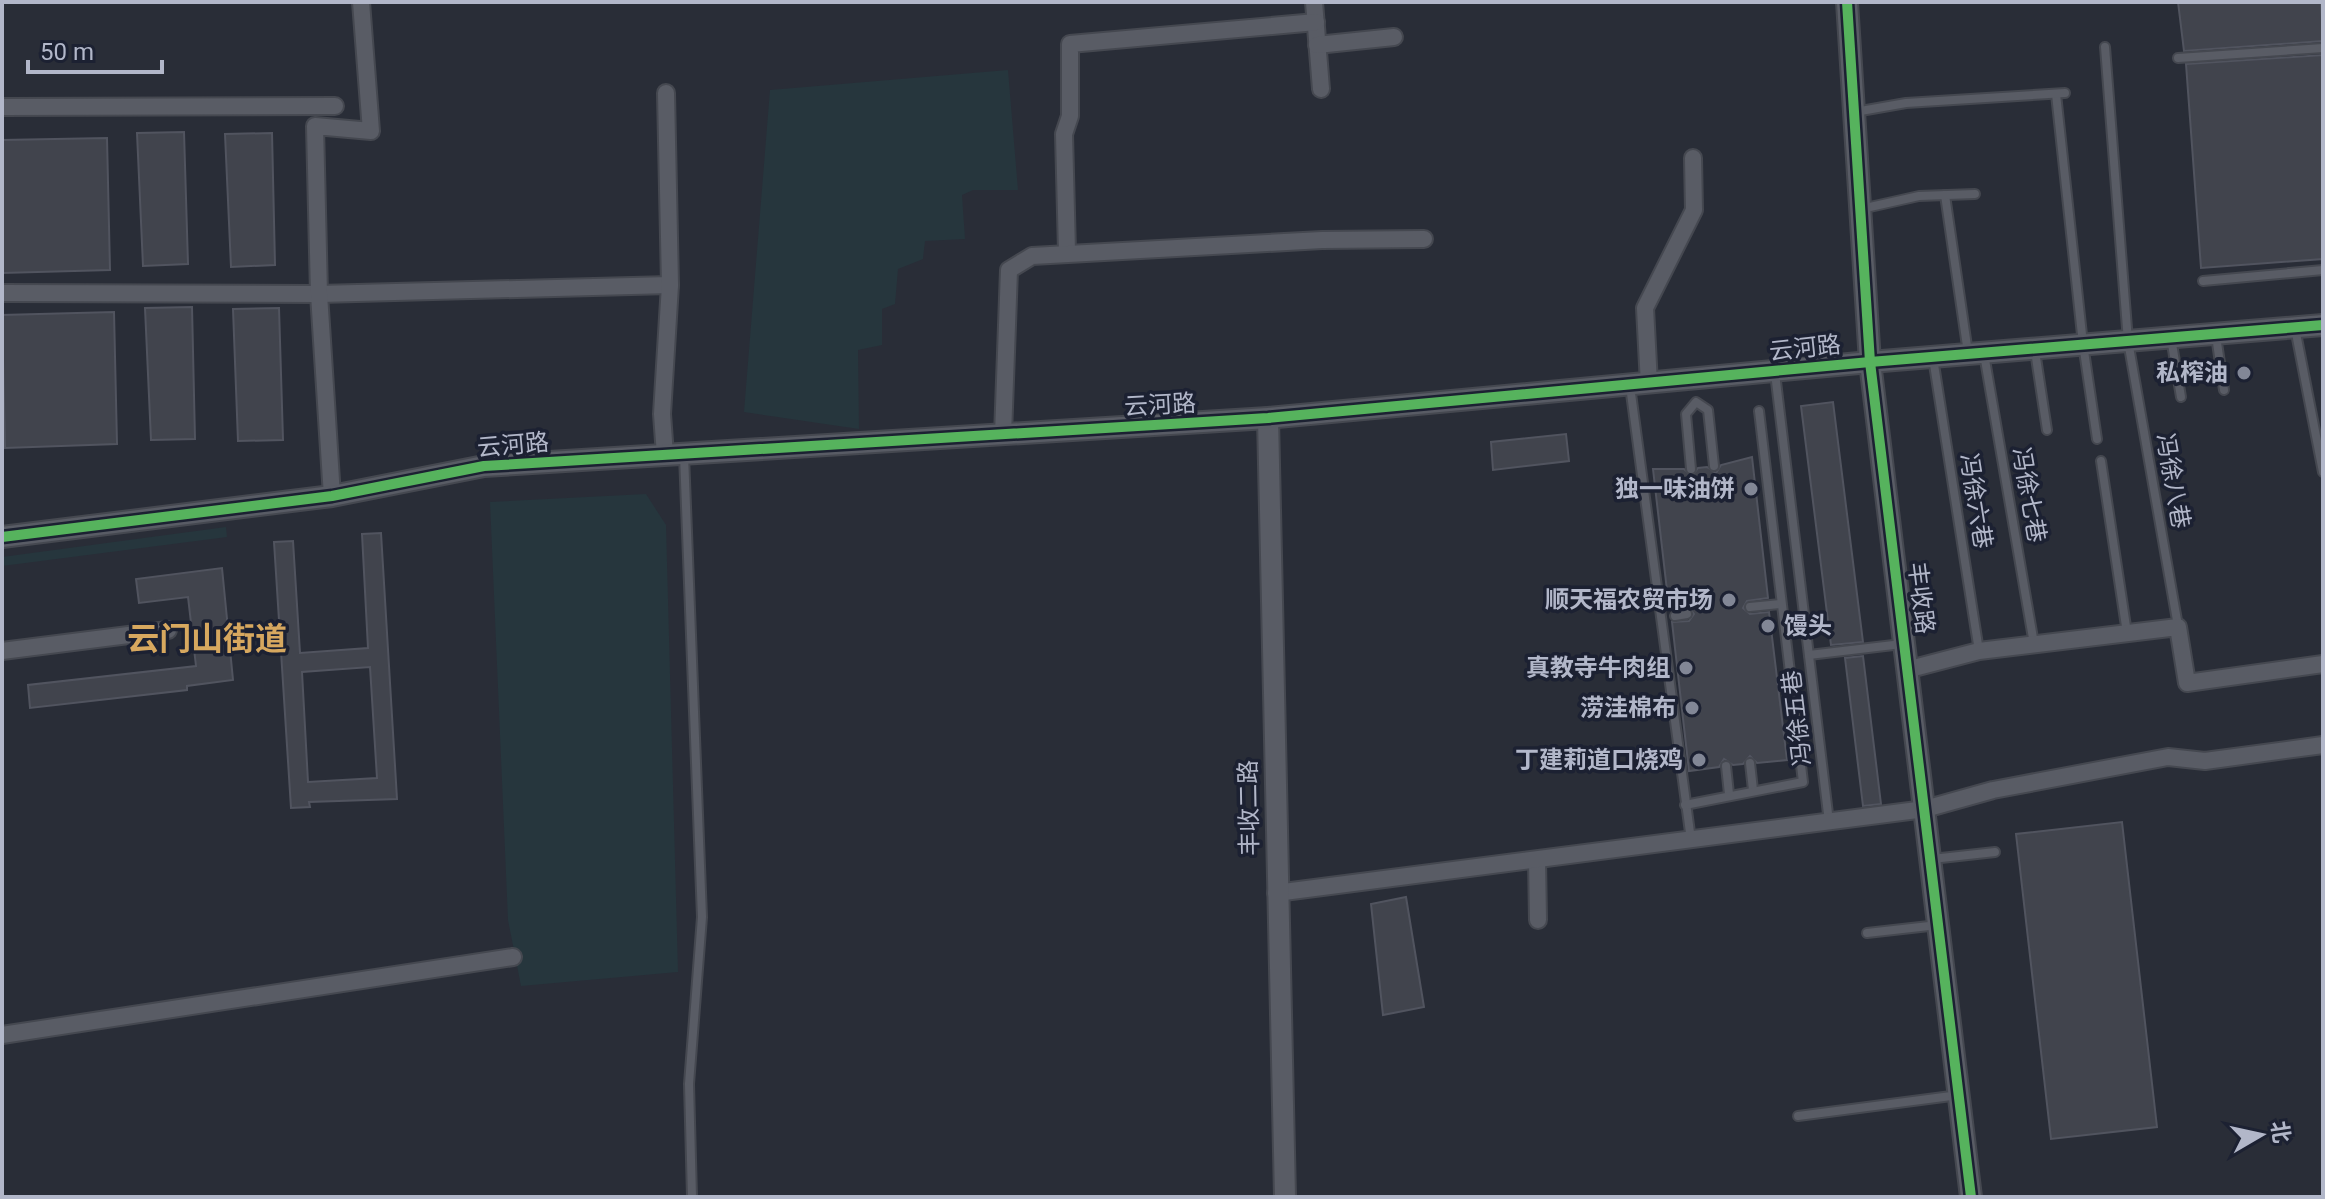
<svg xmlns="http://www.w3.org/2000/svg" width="2325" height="1199" font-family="Roboto,'Noto Sans SC',sans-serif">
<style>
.green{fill:#26363d}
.building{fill:#41444d;stroke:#51545f;stroke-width:2;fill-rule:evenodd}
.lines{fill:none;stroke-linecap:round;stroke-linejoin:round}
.service-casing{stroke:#454850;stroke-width:12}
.minor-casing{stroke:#454850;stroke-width:20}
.tertiary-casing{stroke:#454850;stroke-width:24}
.service{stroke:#595c65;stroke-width:8}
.minor{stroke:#595c65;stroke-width:16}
.tertiary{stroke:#595c65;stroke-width:20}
.cycleway-casing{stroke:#1c2132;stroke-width:15}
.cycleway{stroke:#56b35d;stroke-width:10}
.poi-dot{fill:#828796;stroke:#1c2132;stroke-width:3}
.labels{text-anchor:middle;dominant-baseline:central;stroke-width:7;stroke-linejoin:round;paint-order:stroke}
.street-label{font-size:24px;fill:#b2b7c9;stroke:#1c2132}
.poi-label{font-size:24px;font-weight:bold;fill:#b2b7c9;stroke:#1c2132;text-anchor:end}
.district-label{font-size:32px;font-weight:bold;fill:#d7a85f;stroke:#1c2132}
</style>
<rect width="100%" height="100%" fill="#292d37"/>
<!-- green -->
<g class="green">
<path d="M1008 70 1018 190H973L962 195 965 239 925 241 923 259 898 269 895 304 882 309V345L858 350 859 429 744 412 770 90Z"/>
<path d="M646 494 666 525 678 972 521 986 508 920 490 502Z"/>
<path d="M226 527 227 537 2 566V557Z"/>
</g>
<!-- building -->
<g class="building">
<path d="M2178 2H2321L2323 41 2184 51Z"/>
<path d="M2323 55V259L2201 268 2186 64Z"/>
<path d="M184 132 188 264 143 266 137 133Z"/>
<path d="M272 133 275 265 231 267 225 134Z"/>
<path d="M107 138 110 270 2 273V140Z"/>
<path d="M192 307 195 439 151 440 145 308Z"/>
<path d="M279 308 283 440 238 441 233 309Z"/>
<path d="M114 312 117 444 5 448 2 315Z"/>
<path d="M1833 402 1863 642 1831 645 1801 406Z"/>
<path d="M1566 434 1569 461 1493 470 1491 442Z"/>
<path d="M1752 457 1768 598 1747 601 1743 608 1750 614 1769 612 1787 760 1757 763 1750 756 1743 764 1733 765 1724 759 1719 767 1689 771 1672 622 1689 621 1694 614 1689 607 1669 608 1653 469H1684L1692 476 1698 468 1707 467 1716 473 1721 465Z"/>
<path d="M381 533 397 799 309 802 310 807 291 808 274 542 293 541 300 653 368 648 362 534ZM370 667 377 778 308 782 302 672Z"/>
<path d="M222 568 233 680 187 686V690L30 708 28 685 196 666 188 597 139 603 136 579Z"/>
<path d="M1863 656 1881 804 1863 806 1845 658Z"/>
<path d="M2122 822 2157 1127 2051 1139 2016 834Z"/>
<path d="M1406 897 1424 1007 1383 1015 1371 904Z"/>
</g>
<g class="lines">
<defs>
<g id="service">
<path d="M2105 47 2128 341 2178 626"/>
<path d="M2178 58 2323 48"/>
<path d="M2056 94 2083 344 2097 439"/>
<path d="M1855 112 1906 103 2065 93"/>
<path d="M1945 195 1968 353"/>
<path d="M1861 209 1919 196 1975 194"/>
<path d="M2203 281 2323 270"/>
<path d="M2295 328 2323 472"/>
<path d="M2216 336 2224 390"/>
<path d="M2171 338 2181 397"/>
<path d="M2035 351 2047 430"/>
<path d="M1984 354 2034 644"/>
<path d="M1933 358 1979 651"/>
<path d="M1775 373 1829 822"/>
<path d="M1630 386 1691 840"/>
<path d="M684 455 702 917 689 1084 692 1197"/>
<path d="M2101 461 2127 633"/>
<path d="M1691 469 1686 414 1696 402 1708 410 1714 466"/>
<path d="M1750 607 1781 604"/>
<path d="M1675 616 1687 614"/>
<path d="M1809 655 1902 644"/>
<path d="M1750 763 1753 790"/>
<path d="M1726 766 1729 794"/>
<path d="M1685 805 1803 782 1759 411"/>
<path d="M1932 859 1995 852"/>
<path d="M1867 933 1938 925"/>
<path d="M1798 1116 1959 1095"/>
</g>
<g id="minor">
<path d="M1314 2 1321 89"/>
<path d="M1317 45 1394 37"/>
<path d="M2 107 335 106"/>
<path d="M1067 252 1064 134 1070 116V44L1316 22"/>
<path d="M2 293 319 294 670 285"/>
<path d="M1649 384 1645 308 1694 210 1693 158"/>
<path d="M1003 435 1009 270 1032 256 1322 240 1424 239"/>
<path d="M665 455 662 414 670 285 666 93"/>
<path d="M332 496 319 294 315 126 371 131 361 2"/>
<path d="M2 651 168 630"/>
<path d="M1910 669 1979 651 2178 627 2187 683 2323 664"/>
<path d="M1537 860 1538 920"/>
<path d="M1276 893 1925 809 1993 790 2168 757 2205 761 2323 745"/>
<path d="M2 1035 513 957"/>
</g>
<g id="tertiary">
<path d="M1847 2 1870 362 1971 1197"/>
<path d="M1268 418 1285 1197"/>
<path d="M2 537 332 496 484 466 1268 418 1870 362 2323 325"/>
</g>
</defs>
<!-- service casing -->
<use href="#service" class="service-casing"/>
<!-- minor casing -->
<use href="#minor" class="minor-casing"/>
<!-- tertiary casing -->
<use href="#tertiary" class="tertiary-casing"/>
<!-- service -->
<use href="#service" class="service"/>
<!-- minor -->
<use href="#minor" class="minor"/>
<!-- tertiary -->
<use href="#tertiary" class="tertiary"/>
<defs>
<g id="cycleway">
<path d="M1847 2 1870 362 1971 1197"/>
<path d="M2 537 332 496 484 466 1268 418 1870 362 2323 325"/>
</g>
</defs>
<!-- cycleway casing -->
<use href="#cycleway" class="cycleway-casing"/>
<!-- cycleway -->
<use href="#cycleway" class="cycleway"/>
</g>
<!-- markers -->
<g class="poi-dot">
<circle cx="2244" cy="373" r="8"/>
<circle cx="1751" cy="489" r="8"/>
<circle cx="1729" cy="600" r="8"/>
<circle cx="1768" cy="626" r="8"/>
<circle cx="1686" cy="668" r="8"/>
<circle cx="1692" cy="708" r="8"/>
<circle cx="1699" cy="760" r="8"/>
</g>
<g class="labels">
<!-- street labels -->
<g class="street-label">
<text transform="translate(1805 348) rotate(-6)">云河路</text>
<text transform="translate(1160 405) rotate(-3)">云河路</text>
<text transform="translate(513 445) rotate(-5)">云河路</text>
<text transform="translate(2173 481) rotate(80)">冯徐八巷</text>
<text transform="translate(2029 495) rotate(80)">冯徐七巷</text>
<text transform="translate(1976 501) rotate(81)">冯徐六巷</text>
<text transform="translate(1921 598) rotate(83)">丰收路</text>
<text transform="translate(1797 718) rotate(-97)">冯徐五巷</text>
<text transform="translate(1249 808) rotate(-91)">丰收二路</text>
</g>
<!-- poi labels -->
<g class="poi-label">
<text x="2228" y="373">私榨油</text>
<text x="1735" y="489">独一味油饼</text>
<text x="1713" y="600">顺天福农贸市场</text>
<text x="1784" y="626" text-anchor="start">馒头</text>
<text x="1670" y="668">真教寺牛肉组</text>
<text x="1676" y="708">涝洼棉布</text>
<text x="1683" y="760">丁建莉道口烧鸡</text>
</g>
<!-- district labels -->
<g class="district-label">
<text x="207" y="639">云门山街道</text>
</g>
</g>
<!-- border -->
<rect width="2325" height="1199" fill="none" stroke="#b2b7c9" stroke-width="8"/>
<!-- north arrow -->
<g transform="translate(2261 1135) rotate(81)" stroke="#1c2132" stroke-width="6" paint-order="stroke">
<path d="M0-6L14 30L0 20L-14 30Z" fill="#b2b7c9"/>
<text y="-12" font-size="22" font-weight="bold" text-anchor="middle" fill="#b2b7c9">北</text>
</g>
<!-- scale -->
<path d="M28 60v12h134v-12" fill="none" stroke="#b2b7c9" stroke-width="4"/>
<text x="40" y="60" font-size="24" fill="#b2b7c9" stroke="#1c2132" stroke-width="6" paint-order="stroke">50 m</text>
</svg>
